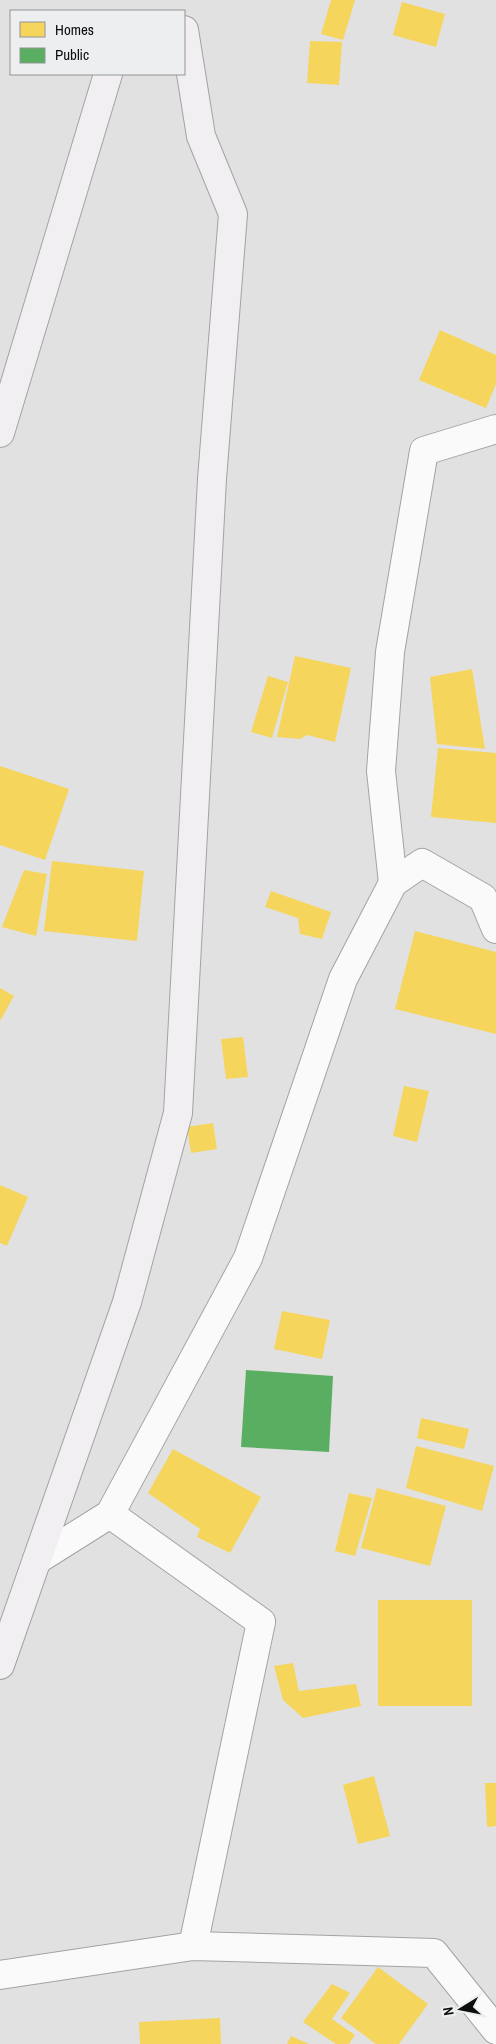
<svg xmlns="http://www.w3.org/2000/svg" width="496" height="2044" font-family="'Archivo Narrow',sans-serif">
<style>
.homes{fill:#f6d55c}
.public{fill:#5aae61}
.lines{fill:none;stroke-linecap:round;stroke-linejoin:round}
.street-casing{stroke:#a3a3a3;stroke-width:30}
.secondary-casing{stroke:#a3a3a3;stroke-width:30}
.street{stroke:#fafafa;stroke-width:28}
.secondary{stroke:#f1eff1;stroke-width:28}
</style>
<rect width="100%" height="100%" fill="#e1e1e1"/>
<!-- homes -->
<g class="homes">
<path d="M331 0H355L343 40 321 34Z"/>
<path d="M402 2 445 14 436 47 393 35Z"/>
<path d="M310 41 342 42 339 85 307 83Z"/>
<path d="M440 330 496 355V384L486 408 419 380Z"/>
<path d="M295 656 351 668 335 742 307 735 300 739 277 737Z"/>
<path d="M472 669 485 749 437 744 430 677Z"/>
<path d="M268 676 288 682 272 738 251 732Z"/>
<path d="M438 748 496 753V823L431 817Z"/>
<path d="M0 766 69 789 45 860 0 845Z"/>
<path d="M52 861 144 871 137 941 44 931Z"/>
<path d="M24 870 47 874 36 936 2 927Z"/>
<path d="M271 891 331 912 322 939 300 934 298 918 265 907Z"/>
<path d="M415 931 496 952V1034L395 1009Z"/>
<path d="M0 988 14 996 0 1021Z"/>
<path d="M243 1037 248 1077 226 1079 221 1039Z"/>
<path d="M404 1086 429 1091 417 1142 393 1136Z"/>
<path d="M213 1123 217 1149 191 1153 187 1127Z"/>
<path d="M0 1185 28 1197 7 1246 0 1243Z"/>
<path d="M282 1311 330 1320 322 1359 274 1349Z"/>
<path d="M421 1418 469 1429 464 1449 417 1438Z"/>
<path d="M416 1446 494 1466 482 1511 406 1488Z"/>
<path d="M173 1449 261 1497 230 1553 197 1537 200 1529 148 1493Z"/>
<path d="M377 1488 446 1506 430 1566 361 1548Z"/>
<path d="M349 1493 372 1498 355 1556 335 1551Z"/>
<rect x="378" y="1600" width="94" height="106"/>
<path d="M293 1663 299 1691 356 1684 361 1706 303 1718 283 1700 274 1666Z"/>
<path d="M374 1776 390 1836 358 1844 343 1785Z"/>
<path d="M485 1783H496V1826L487 1827Z"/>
<path d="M378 1967 428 2004 399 2044H376L341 2018Z"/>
<path d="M332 1984 350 1993 332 2019 355 2035 349 2044H336L303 2022Z"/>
<path d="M220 2018 221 2044H140L139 2022Z"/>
<path d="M291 2036 309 2044H287Z"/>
</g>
<!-- public -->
<path class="public" d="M246 1370 333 1376 329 1452 241 1447Z"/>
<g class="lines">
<defs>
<g id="street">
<path d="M393 883 381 771 390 652 424 451 496 429"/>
<path d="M110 1514 261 1622 193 1946"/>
<path d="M37 1560 110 1514 248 1258 343 979 393 883 422 863 483 898 496 929"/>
<path d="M0 1975 193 1946 434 1953 496 2030"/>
</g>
<g id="secondary">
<path d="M0 433 108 74"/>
<path d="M0 1665 127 1302 178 1113 212 479 233 214 201 136 184 30"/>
</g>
</defs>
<!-- street casing -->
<use href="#street" class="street-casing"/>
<!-- secondary casing -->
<use href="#secondary" class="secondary-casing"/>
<!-- street -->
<use href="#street" class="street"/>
<!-- secondary -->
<use href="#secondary" class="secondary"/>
</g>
<!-- legend -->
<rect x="10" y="10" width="175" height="65" fill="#edeeef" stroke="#939495"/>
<rect x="20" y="22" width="25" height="15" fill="#f6d55c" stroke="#939495"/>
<text x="55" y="35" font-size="15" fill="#0c0d0d">Homes</text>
<rect x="20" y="48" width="25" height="15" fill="#5aae61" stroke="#939495"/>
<text x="55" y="60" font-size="15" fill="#0c0d0d">Public</text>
<!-- north arrow -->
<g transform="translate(461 2009) rotate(260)" stroke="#edeeef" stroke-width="4" paint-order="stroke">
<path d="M0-4L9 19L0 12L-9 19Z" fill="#0c0d0d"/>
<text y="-8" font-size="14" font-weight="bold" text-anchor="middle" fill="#0c0d0d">N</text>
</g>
</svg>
